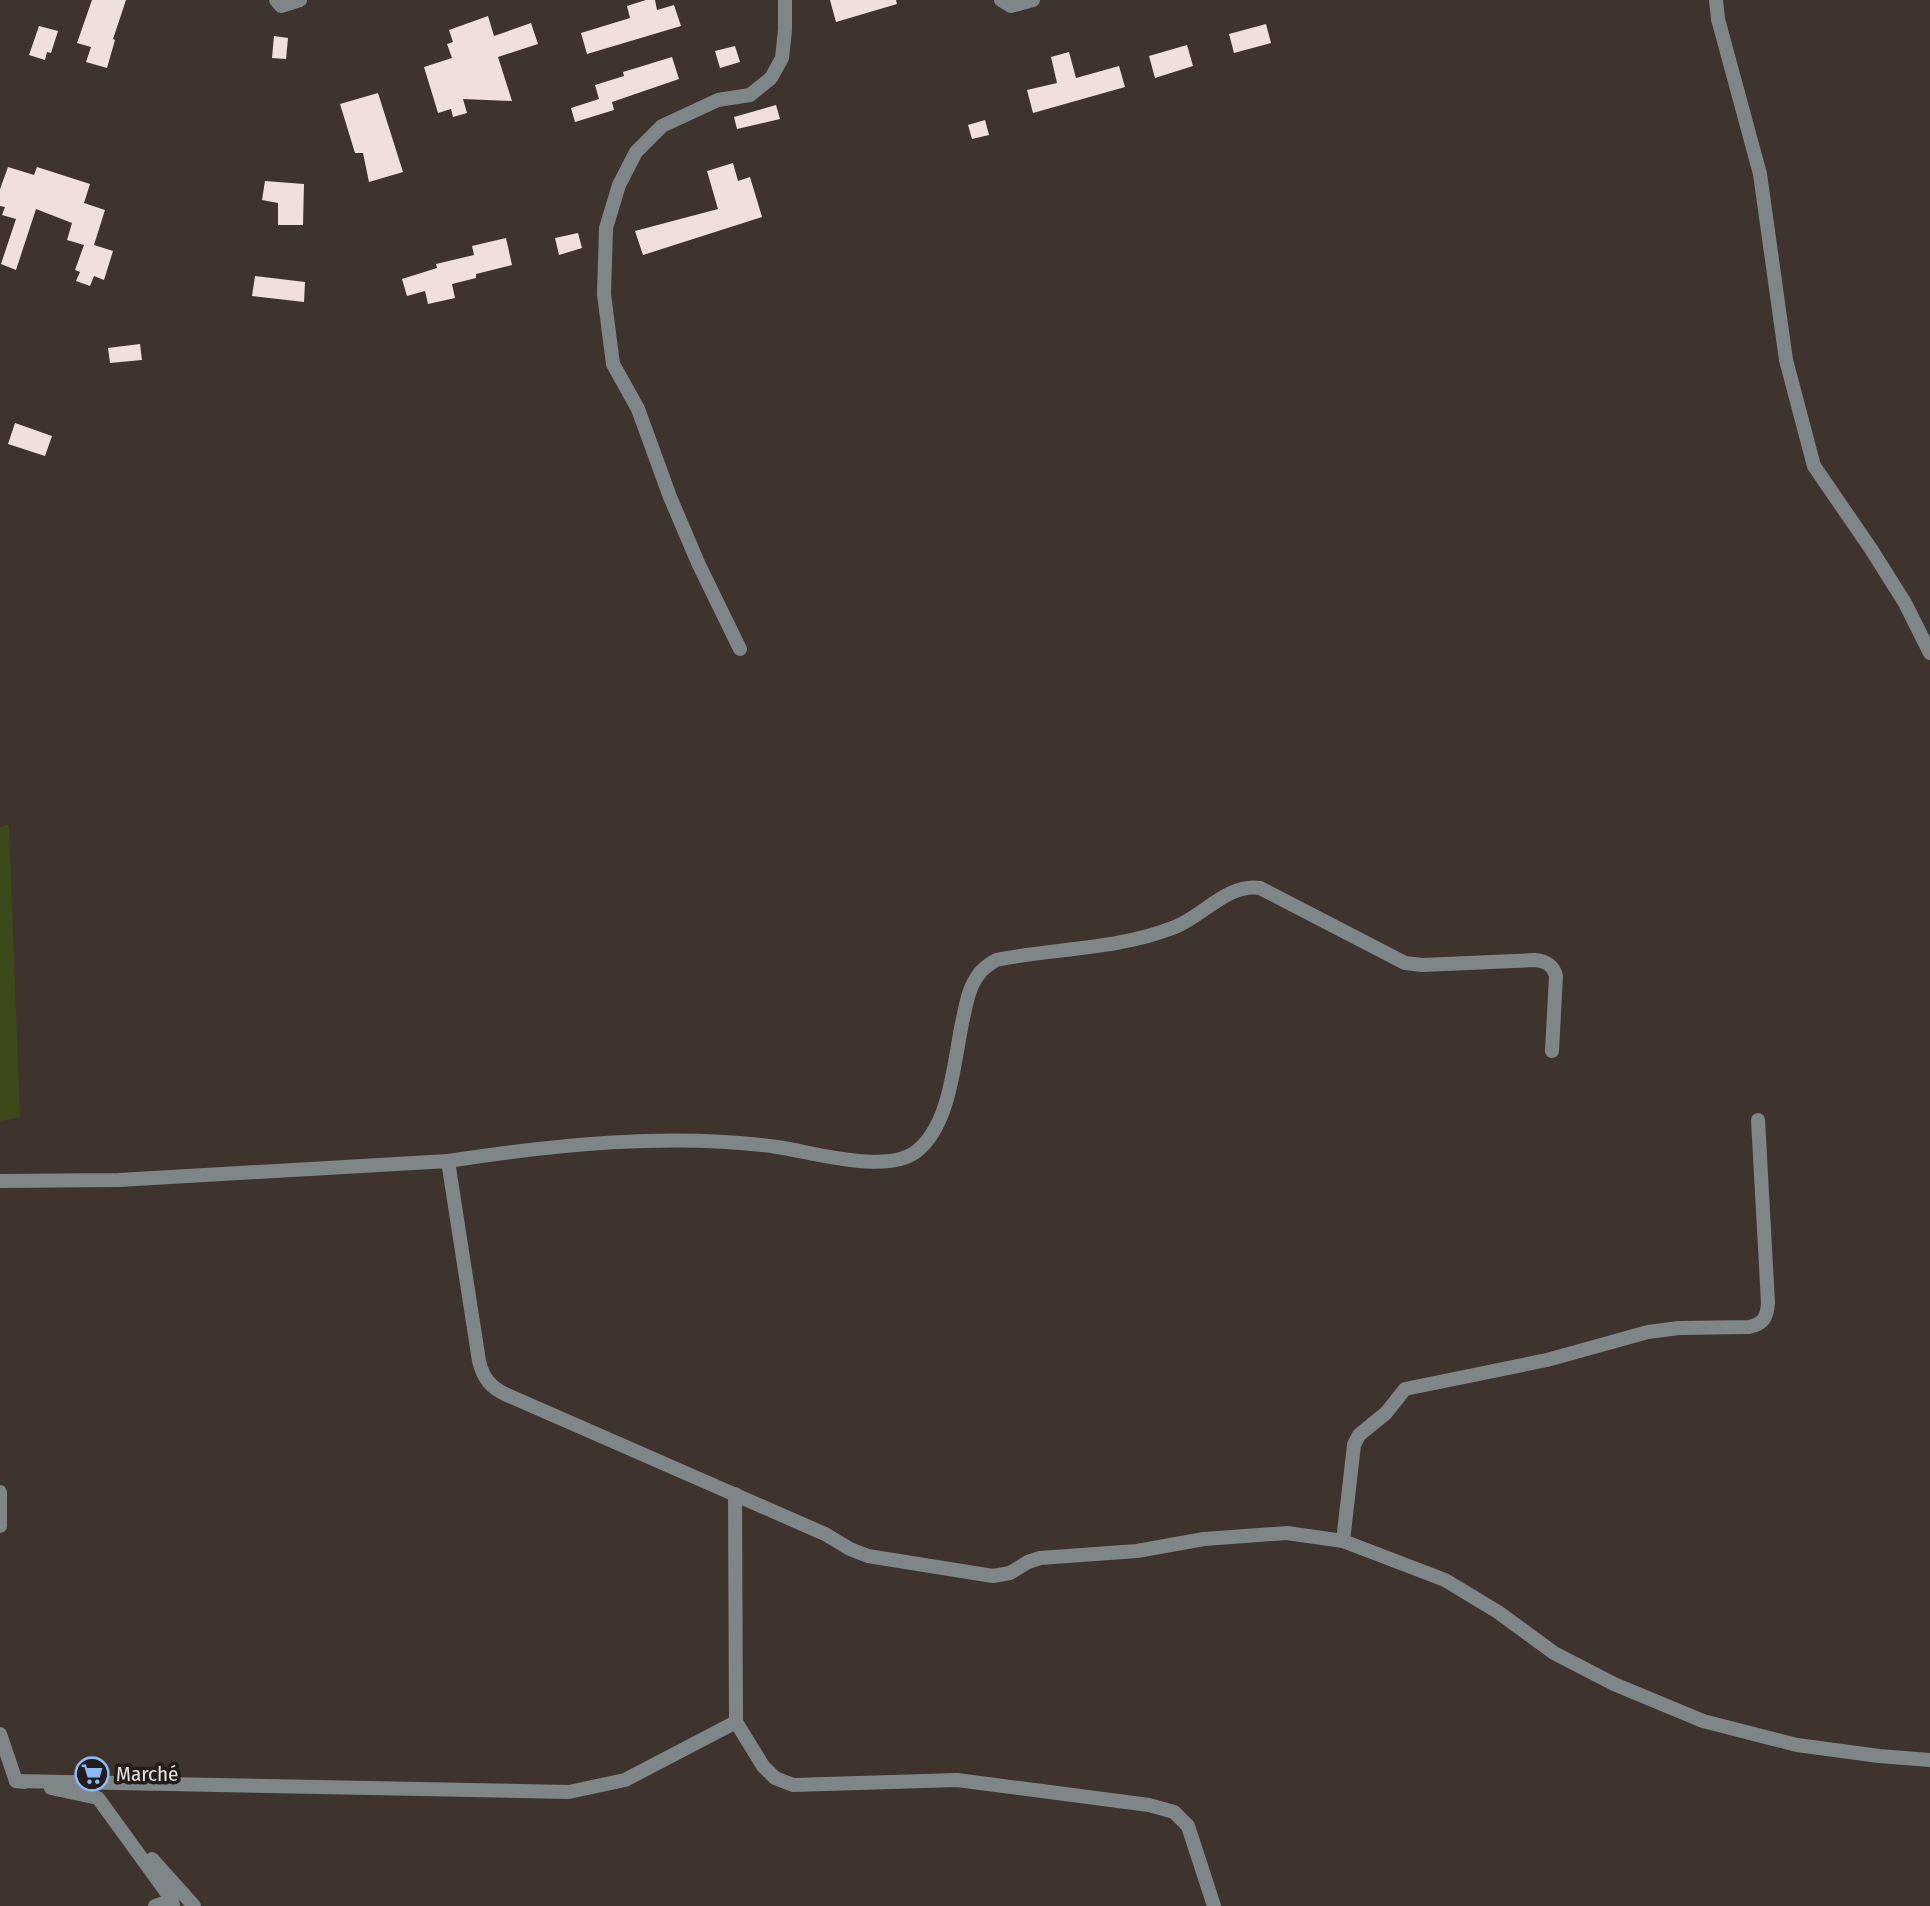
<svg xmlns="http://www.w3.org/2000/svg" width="1930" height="1906" font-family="'Fira Sans Condensed',sans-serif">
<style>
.green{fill:#3c491b}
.building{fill:#f1dfde}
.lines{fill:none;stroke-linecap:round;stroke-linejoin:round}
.minor{stroke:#7e8687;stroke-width:14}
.labels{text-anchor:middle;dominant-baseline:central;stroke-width:7;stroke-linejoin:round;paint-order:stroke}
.poi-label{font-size:21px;fill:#e8e1dd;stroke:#221c1a;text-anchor:start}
</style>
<rect width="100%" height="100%" fill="#3f342d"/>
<!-- green -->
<path class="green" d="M9 825 20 1117 0 1121V827Z"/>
<!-- building -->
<g class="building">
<path d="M92 0H126L113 39 115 40 107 68 86 62 91 47 77 43Z"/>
<path d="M646 0H655L657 10 674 5 681 26 587 54 581 33 630 18 627 6Z"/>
<path d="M830 0H896L897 4 836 22Z"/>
<path d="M488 16 494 36 531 23 538 44 498 57 512 101 463 99 467 113 453 117 451 109 438 113 424 67 452 58 447 44 453 42 449 30Z"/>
<path d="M1266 24 1271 43 1234 53 1229 34Z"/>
<path d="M39 26 58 31 51 53 47 52 45 60 29 55Z"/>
<path d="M274 36 288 38 286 59 272 58Z"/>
<path d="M1187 45 1193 66 1155 78 1149 56Z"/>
<path d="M735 46 740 62 720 68 715 51Z"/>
<path d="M1069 52 1076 78 1119 66 1125 87 1033 113 1027 90 1057 83 1051 57Z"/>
<path d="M672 57 679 79 612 102 614 110 575 122 571 108 599 99 595 85 624 76 623 72Z"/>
<path d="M378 93 403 172 369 182 363 153H355L340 104Z"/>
<path d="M776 105 780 119 737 129 734 117Z"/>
<path d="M985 120 989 135 972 139 968 125Z"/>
<path d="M733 163 738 181 750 177 762 217 643 255 635 231 718 209 707 171Z"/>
<path d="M8 167 34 175 37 167 90 184 84 203 105 210 94 245 113 251 104 280 94 276 90 286 76 281 80 272 75 270 84 245 67 240 72 223 36 209 16 270 1 264 16 219 2 215 5 207 0 206V189Z"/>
<path d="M265 181 304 184 303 225H278V203L262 200Z"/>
<path d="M578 233 582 248 559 255 555 238Z"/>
<path d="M506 238 512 265 476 274V278L452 284 455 298 428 304 425 291 407 296 402 279 437 268 436 264 474 255 472 246Z"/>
<path d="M255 276 305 282 304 302 252 296Z"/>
<path d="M140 344 142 360 110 363 108 348Z"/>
<path d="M15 423 52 436 45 456 8 444Z"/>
</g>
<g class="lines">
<!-- minor -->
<g class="minor">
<path d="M276 0 281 6 300 0"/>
<path d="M1001 0 1011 6 1033 0"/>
<path d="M1716 0 1718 19 1760 174 1786 360 1814 466 1871 549 1905 603 1930 653"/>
<path d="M740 649 699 565 670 497 638 409 613 364 604 294 606 228 619 185 636 152 662 126 718 100 750 95 771 78 782 58 785 30V0"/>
<path d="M448 1161C552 1145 672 1132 777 1147 813 1152 887 1175 917 1151 950 1125 954 1062 962 1023 966 1006 968 988 979 974 983 968 990 964 996 960 1055 948 1117 950 1175 927 1203 916 1228 883 1260 888L1405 963 1422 965 1535 960C1546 961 1553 965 1556 976L1552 1051"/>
<path d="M0 1181 119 1180 448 1161 479 1361C483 1378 491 1388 507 1395L825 1534 850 1549 868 1556 993 1576 1010 1573 1028 1562 1040 1558 1137 1551 1204 1539 1287 1533 1343 1541 1445 1580 1498 1612 1554 1653 1614 1684 1703 1721 1797 1745 1879 1756 1930 1760"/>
<path d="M0 1492V1526"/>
<path d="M735 1494 736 1722 763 1766 775 1778 793 1785 957 1780 1149 1805 1174 1812 1188 1826 1214 1906"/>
<path d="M1343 1541 1354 1445 1359 1435 1386 1413 1405 1389 1547 1360 1648 1332 1679 1328 1749 1327C1763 1324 1767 1318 1768 1303L1758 1120"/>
<path d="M0 1734 16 1781 24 1782"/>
<path d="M16 1781 569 1792 625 1780 736 1722"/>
<path d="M51 1788 98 1798 172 1900 173 1906"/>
<path d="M152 1859 194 1906"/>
<path d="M155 1906 172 1900"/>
</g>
</g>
<!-- icons -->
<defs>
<symbol id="supermarket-ring" viewBox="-11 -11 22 22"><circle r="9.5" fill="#221c1a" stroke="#8abafc" stroke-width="1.5"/><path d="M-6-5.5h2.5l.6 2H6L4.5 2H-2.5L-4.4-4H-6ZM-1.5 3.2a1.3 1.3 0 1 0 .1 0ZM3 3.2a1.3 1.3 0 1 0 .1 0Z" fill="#8abafc"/></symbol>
</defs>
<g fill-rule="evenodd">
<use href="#supermarket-ring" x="73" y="1755" width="38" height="38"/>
</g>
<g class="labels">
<!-- poi labels -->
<g class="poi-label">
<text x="116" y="1774">Marché</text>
</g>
</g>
</svg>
